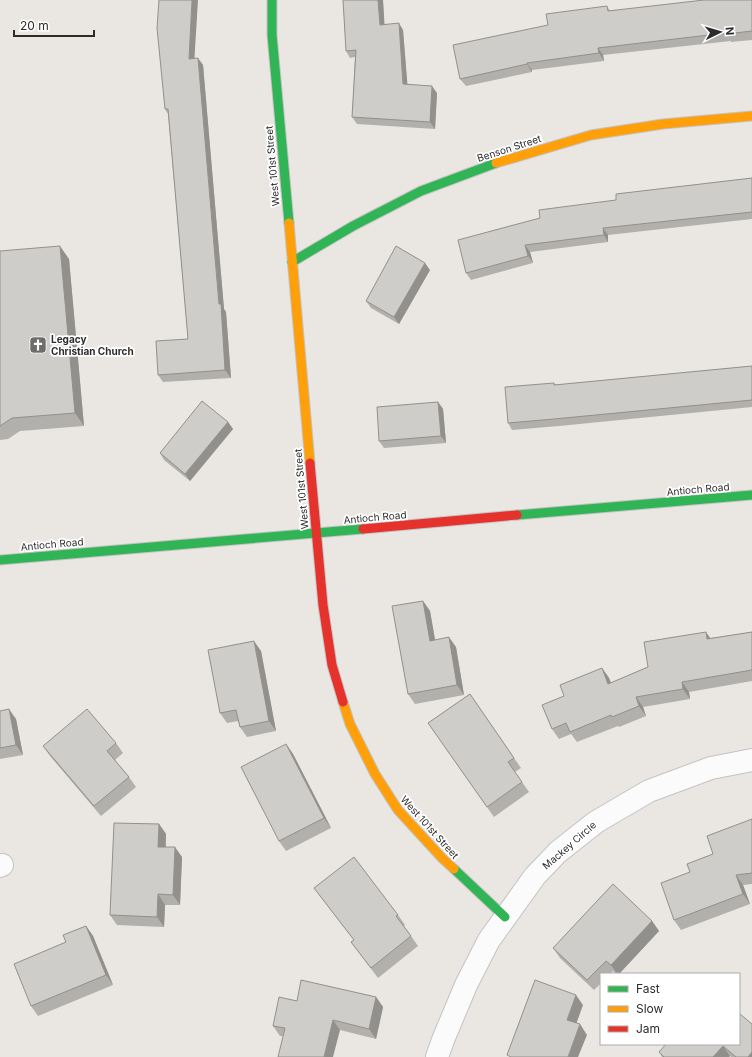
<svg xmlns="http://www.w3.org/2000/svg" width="752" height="1057" font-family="Inter,sans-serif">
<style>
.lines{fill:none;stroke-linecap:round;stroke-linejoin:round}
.street-casing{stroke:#c3c3c3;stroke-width:24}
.fast-casing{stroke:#c3c3c3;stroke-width:11}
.slow-casing{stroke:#c3c3c3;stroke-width:11}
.jam-casing{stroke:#c3c3c3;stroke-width:11}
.street{stroke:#fcfbfb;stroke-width:22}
.fast{stroke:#30b455;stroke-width:9}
.slow{stroke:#ff9f0a;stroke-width:9}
.jam{stroke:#e5322d;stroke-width:9}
.wall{fill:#b2b0ad}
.shaded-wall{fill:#91908d}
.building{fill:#cfcdc9;stroke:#91908d}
.labels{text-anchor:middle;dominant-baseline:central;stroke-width:3.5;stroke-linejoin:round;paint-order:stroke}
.street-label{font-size:10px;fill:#2c2c2c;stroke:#fff}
.poi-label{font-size:10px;font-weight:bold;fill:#2c2c2c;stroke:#fff;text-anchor:start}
</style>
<rect width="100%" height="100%" fill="#eae7e2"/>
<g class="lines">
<defs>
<g id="street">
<path d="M0 866 2 865"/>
<path d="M437 1057 443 1040 466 985 489 940 535 876 558 852 596 822 649 791 711 768 752 760"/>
</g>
<g id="fast">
<path d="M272 0V35L289 223"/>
<path d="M292 262 353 226 421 191 496 163"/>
<path d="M517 515 752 495"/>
<path d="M0 560 363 529"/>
<path d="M454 869 505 917"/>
</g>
<g id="slow">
<path d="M496 163 591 135 663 124 752 116"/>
<path d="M289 223 310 463"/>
<path d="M343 702 350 724 375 774 398 810 442 858 454 869"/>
</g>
<g id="jam">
<path d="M310 463 323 605 332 665 343 702"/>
<path d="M363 529 517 515"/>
</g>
</defs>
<!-- street casing -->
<use href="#street" class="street-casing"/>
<!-- fast casing -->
<use href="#fast" class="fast-casing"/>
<!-- slow casing -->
<use href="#slow" class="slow-casing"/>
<!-- jam casing -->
<use href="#jam" class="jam-casing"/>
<!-- street -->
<use href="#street" class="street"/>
<!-- fast -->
<use href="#fast" class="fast"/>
<!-- slow -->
<use href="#slow" class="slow"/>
<!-- jam -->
<use href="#jam" class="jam"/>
</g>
<!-- wall -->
<g class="wall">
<path d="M343 0H383L384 24 403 30 407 84 437 93 435 129 357 124 352 117 355 57 350 58 346 51Z"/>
<path d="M752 0V40L731 42V41L603 55 604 61 532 70V72L466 86 460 79 548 25 607 6 610 11Z"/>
<path d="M195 58 203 65 224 309 226 312 231 378 163 382 158 375 188 339 168 114 165 109Z"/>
<path d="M752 178V219L608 235V242L530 252 533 263 471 280 466 273 616 200Z"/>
<path d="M0 251 69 259 84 426 20 431 8 439 0 440Z"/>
<path d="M430 270 399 324 371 308 366 301Z"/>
<path d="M752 366V407L559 426 512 430 508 423 554 383 556 385Z"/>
<path d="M438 402 443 409 446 443 384 448 379 441Z"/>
<path d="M228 422 233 429 190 481 164 460 160 453Z"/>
<path d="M423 601 430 611 435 640 456 647 464 695 415 704 408 694Z"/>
<path d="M752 632V681L689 692 690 699 643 707 646 716 619 727 618 726 577 742 571 734 559 739 552 729 564 696 602 668 609 678 611 683 648 667 711 638Z"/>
<path d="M261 651 276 731 247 737 240 727 238 721 227 723 220 713Z"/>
<path d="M470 694 521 768 515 772 529 792 494 817 428 723Z"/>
<path d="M0 711 16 719 23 755 0 759Z"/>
<path d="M116 743 123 753 115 760 129 777 136 787 101 816 50 756 43 746Z"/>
<path d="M286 744 293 754 331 828 286 851 279 841Z"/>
<path d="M752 819V884L743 885 750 904 681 930 674 920 690 872 713 854Z"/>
<path d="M159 824 166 834V847L182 857 180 905H165L164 927 117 925 110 915Z"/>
<path d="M314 888 398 915 405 925 404 926 418 946 378 978 351 942 354 940Z"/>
<path d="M652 921 659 931 619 974H616L613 971 610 974H601V983L594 990 560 958 553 948Z"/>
<path d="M86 926 93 936 113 985 38 1016 31 1006 66 942Z"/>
<path d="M376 997 383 1007 376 1039 340 1030 283 1036H280L273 1026 297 1001Z"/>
<path d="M739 1044 752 1057H731L730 1056 729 1057H662L659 1052Z"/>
</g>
<!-- shaded-wall -->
<g class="shaded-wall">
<path d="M192 0H198L194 66 189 59Z"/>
<path d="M378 0H383L385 32 380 25Z"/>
<path d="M399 23 403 30 408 91 403 84Z"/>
<path d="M598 48 603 55 604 61 599 53Z"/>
<path d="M198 58 203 65 224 309 226 312 231 378 225 370Z"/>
<path d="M527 63 532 70V72L527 64Z"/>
<path d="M432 86 437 93 435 129 430 122Z"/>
<path d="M603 228 608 235V242L604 235Z"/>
<path d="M525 245 530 252 533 263 528 256Z"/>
<path d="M60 246 69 259 84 426 75 413Z"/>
<path d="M425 263 430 270 399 324 394 317Z"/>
<path d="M438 402 443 409 446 443 441 436Z"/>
<path d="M228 422 233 429 190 481 185 474Z"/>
<path d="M423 601 430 611 437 651 430 641Z"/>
<path d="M706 632 713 642 707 639Z"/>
<path d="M449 637 456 647 464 695 457 685Z"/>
<path d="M254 641 261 651 276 731 269 721Z"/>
<path d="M602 668 609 678 615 694 608 684Z"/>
<path d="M682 682 689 692 690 699 683 689Z"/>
<path d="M636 697 643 707 646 716 639 706Z"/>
<path d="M9 709 16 719 23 755 16 745Z"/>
<path d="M286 744 293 754 331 828 324 818Z"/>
<path d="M159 824 166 834 165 857 158 847Z"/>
<path d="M175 847 182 857 180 905 173 895Z"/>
<path d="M736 875 743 885 750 904 743 894Z"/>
<path d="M158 894 165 905 164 927 157 917Z"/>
<path d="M652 921 659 931 619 974H617L611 965Z"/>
<path d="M86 926 93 936 113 985 106 975Z"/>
<path d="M576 995 583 1005 574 1030 567 1020Z"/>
<path d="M376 997 383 1007 376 1039 369 1029Z"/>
<path d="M333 1020 340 1030 333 1057H324Z"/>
<path d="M580 1024 587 1035 578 1057H568Z"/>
<path d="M723 1046 730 1056 729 1057H713Z"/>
<path d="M752 1052V1057H748Z"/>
</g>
<!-- building -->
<g class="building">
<path d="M159 0H192L189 59 198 58 219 304H221L225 370 158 375 156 341 188 339 168 109H165L157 28Z"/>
<path d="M343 0H378L380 25 399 23 403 84 432 86 430 122 352 117 356 50 346 51Z"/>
<path d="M704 0H752V31L726 34V33L598 48 599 53 527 63V64L460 79 453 45 548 25 546 14 607 6 608 11Z"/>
<path d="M752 178V212L603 228 604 235 525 245 528 256 466 273 458 240 540 218 539 210 616 200V194Z"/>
<path d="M60 246 75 413 12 418 0 426V251Z"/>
<path d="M396 246 425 263 394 317 366 301Z"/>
<path d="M752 366V400L554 419 508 423 505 387 554 383V385Z"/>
<path d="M202 401 228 422 185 474 160 453Z"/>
<path d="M438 402 441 436 379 441 377 407Z"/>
<path d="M423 601 430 641 449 637 457 685 408 694 392 606Z"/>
<path d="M706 632 707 639 752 632V670L682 682 683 689 636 697 639 706 612 717 611 715 570 732 566 723 552 729 542 705 564 696 560 685 602 668 608 684 648 667 644 642Z"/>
<path d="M254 641 269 721 240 727 236 710 220 713 208 650Z"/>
<path d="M470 694 514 758 508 762 522 782 487 807 428 723Z"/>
<path d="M9 709 16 745 0 748V711Z"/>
<path d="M87 709 116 743 107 751 129 777 94 806 43 746Z"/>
<path d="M286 744 324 818 279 841 241 767Z"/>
<path d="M752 819V873L736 875 743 894 674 920 661 883 690 872 687 864 713 854 707 836Z"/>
<path d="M114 823 159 824 158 847H175L173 895 158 894 157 917 110 915Z"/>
<path d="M354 857 398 915 396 916 411 936 371 968 351 942 354 940 314 888Z"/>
<path d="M613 884 652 921 611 965 606 961 587 980 553 948Z"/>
<path d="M86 926 106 975 31 1006 14 964 66 942 63 935Z"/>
<path d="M301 980 376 997 369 1029 333 1020 324 1057H278L285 1028 273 1026 279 997 297 1001Z"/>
<path d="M535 980 576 995 567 1020 580 1024 568 1057H511L507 1055Z"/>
<path d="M740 1014 752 1024V1052L748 1057H736L723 1046 713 1057H664L659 1052 666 1044H739V1015Z"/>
</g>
<!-- icons -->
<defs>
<symbol id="church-square" viewBox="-11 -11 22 22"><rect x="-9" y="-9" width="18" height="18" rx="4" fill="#6e6d6c" stroke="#fff"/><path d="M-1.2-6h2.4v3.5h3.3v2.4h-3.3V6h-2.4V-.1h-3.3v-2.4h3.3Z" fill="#fff"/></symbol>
</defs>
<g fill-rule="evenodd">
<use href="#church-square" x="28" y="335" width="20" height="20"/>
</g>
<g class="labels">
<!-- street labels -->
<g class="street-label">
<text transform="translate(509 148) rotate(-18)">Benson Street</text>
<text transform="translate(272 166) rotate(-95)">West 101st Street</text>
<text transform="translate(301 489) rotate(-95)">West 101st Street</text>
<text transform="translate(698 489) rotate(-5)">Antioch Road</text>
<text transform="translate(375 517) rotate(-5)">Antioch Road</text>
<text transform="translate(52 544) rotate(-5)">Antioch Road</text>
<text transform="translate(430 827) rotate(48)">West 101st Street</text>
<text transform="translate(569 845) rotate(-41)">Mackey Circle</text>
</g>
<!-- poi labels -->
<g class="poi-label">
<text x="51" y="339">Legacy<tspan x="51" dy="12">Christian Church</tspan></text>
</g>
</g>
<!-- legend -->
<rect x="600" y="973" width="140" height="72" fill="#ffffff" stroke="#ababab"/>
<rect x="608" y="986" width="20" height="6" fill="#30b455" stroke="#ababab"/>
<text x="636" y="993" font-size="12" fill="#2c2c2c">Fast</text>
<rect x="608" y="1006" width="20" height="6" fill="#ff9f0a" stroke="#ababab"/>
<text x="636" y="1013" font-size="12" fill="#2c2c2c">Slow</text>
<rect x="608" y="1026" width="20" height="6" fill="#e5322d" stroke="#ababab"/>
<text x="636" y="1033" font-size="12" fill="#2c2c2c">Jam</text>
<!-- north arrow -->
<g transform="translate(720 32) rotate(85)" stroke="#ffffff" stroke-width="3" paint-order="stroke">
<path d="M0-3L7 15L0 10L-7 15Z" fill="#2c2c2c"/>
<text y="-6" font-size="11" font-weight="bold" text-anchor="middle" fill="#2c2c2c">N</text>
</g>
<!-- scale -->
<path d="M14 30v6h80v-6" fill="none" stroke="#2c2c2c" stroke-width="2"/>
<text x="20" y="30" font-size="12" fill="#2c2c2c" stroke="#ffffff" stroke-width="3" paint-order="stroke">20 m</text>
</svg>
